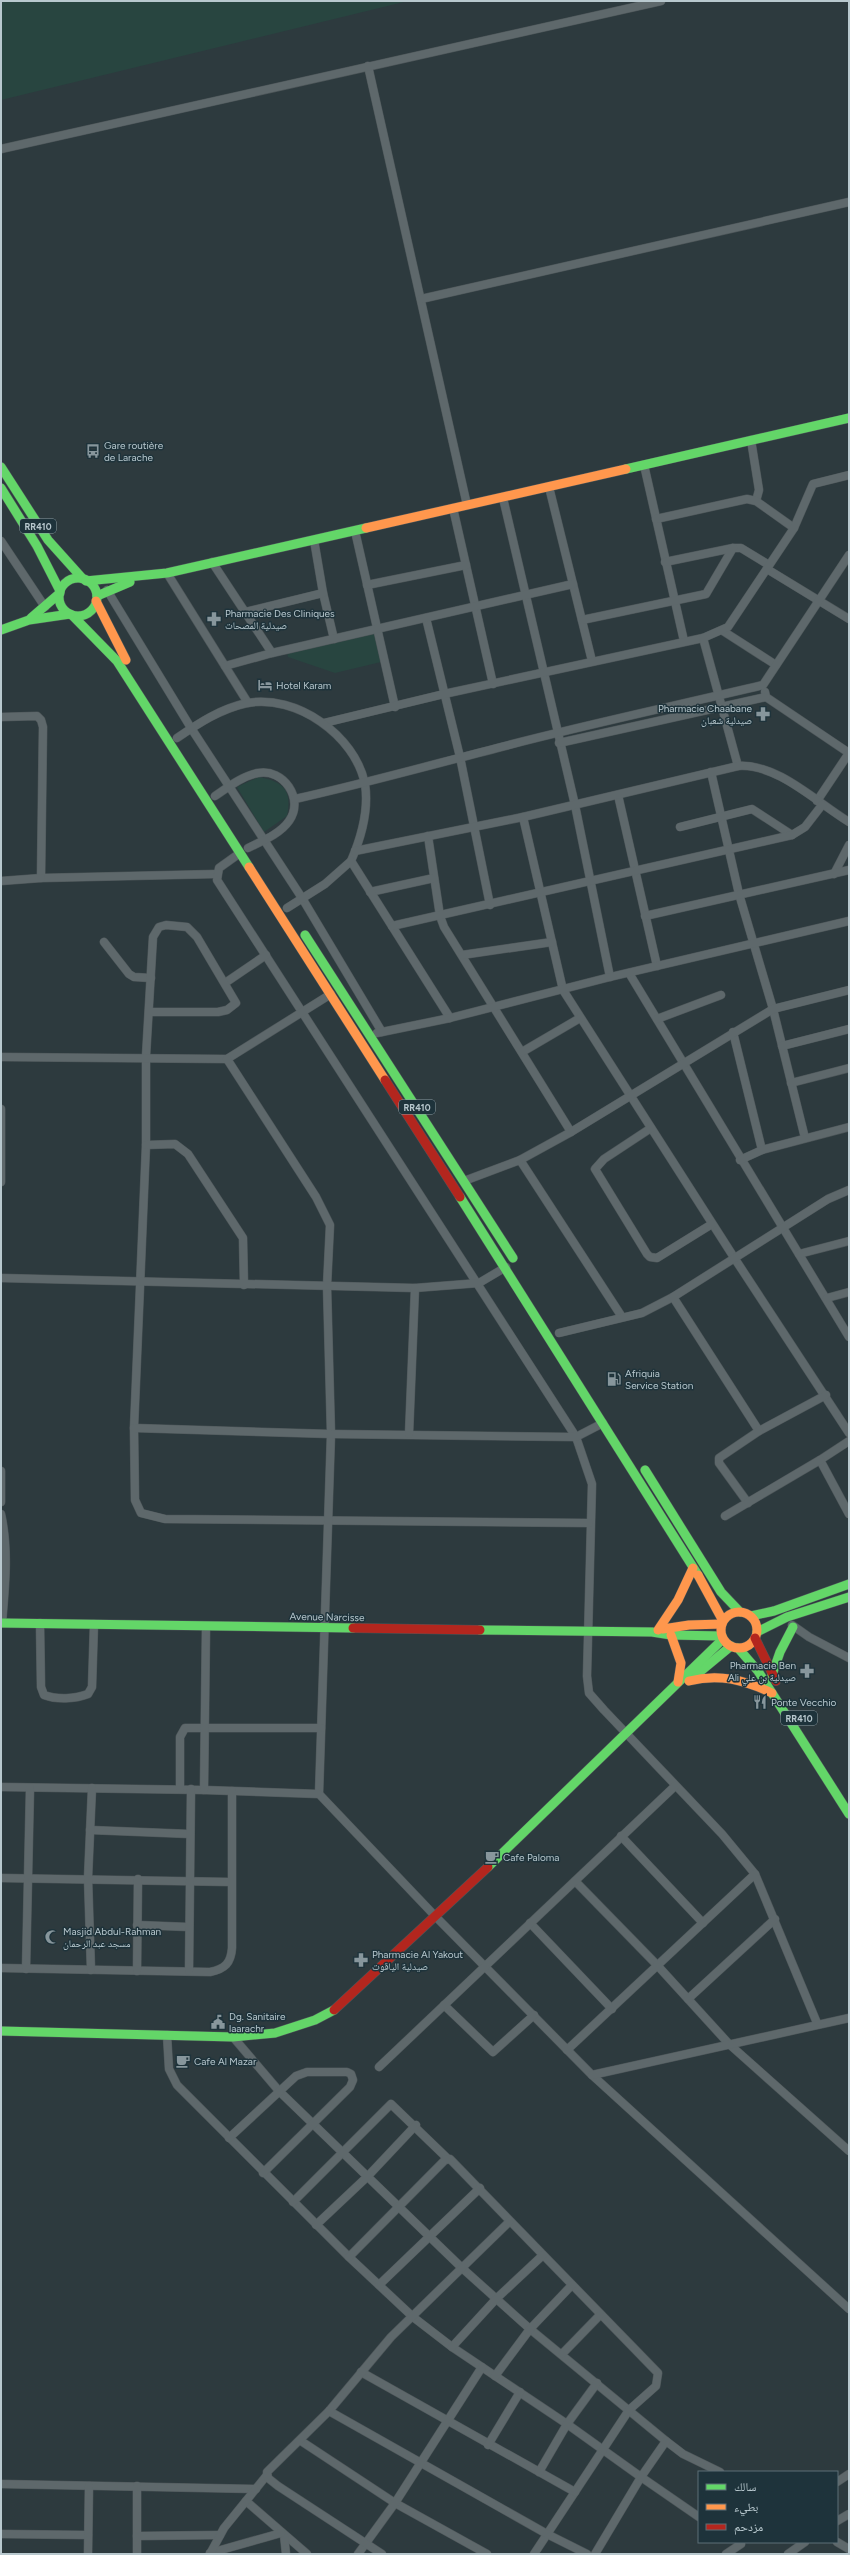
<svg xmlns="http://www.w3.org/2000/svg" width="850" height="2555" font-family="Figtree,'Noto Naskh Arabic',sans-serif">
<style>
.green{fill:#284540}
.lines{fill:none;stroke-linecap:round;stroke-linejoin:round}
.street-casing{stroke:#4c5558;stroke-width:9}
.fast-casing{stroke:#4c5558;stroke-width:10}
.slow-casing{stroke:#4c5558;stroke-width:10}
.jam-casing{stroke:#4c5558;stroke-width:10}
.street{stroke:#5e686b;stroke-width:8}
.fast{stroke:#63d668;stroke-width:9}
.slow{stroke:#ff974d;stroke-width:9}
.jam{stroke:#b3261e;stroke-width:9}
.labels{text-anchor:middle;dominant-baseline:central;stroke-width:3;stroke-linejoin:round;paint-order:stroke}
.shield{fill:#1e333b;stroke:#8a9ba2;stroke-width:1}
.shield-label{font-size:9px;font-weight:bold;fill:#b8c8ce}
.poi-label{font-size:10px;fill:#b8c8ce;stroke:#1e333b;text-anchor:start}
.street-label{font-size:10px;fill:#b8c8ce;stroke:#1e333b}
</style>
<rect width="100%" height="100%" fill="#2d3a3e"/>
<!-- green -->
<g class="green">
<path d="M3 1H408L1 100V7Z"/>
<path d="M375 632 381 662 335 673 288 657 287 652Z"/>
<path d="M259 777C284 782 292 790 287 816L264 832 237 787Z"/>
</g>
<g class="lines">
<defs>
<g id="street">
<path d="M368 66 467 505"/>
<path d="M1 149 661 1"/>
<path d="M421 299 849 202"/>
<path d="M751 440 759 490 756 501"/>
<path d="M644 465 684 641"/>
<path d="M549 487 592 661"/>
<path d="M503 498 575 805 610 977"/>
<path d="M453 508 493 684"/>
<path d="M656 519 747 499 756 501 794 528"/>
<path d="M355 531 395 707"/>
<path d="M1 541 45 607"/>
<path d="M212 562 272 653"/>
<path d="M665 562 733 548H741L769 565"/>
<path d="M767 569 849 619"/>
<path d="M167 573 248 703"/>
<path d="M367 585 466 565"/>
<path d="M107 590 191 728 302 898 382 1032"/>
<path d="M323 593 334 639"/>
<path d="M245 612 323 593 314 540"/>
<path d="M426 618 460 757 490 905"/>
<path d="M582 620 706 594 733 548"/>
<path d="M723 631 776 665"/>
<path d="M225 666 272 653 573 584"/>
<path d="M765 692 766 697 849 753"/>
<path d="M1 717 37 716 41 720 43 727 41 878 217 874"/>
<path d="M324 723 444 694 703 638"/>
<path d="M177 738C199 723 220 709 247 703 296 694 355 735 365 784 369 810 361 838 351 861"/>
<path d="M559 743 766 697"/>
<path d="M738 766 703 638 728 627 794 528 813 484 849 475"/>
<path d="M711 772 739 894 773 1009 805 1138"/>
<path d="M618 795 657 966"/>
<path d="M215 796C227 788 242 776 258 773 283 768 305 799 289 821 280 834 262 841 248 848"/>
<path d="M295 799C367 783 438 763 509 745 594 723 679 705 763 685L849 555"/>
<path d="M817 801 849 753"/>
<path d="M523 817 563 990 735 1259 849 1433"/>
<path d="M680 827 752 809 792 835"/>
<path d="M428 836 440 916 444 927 571 1132"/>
<path d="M355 851 523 817 738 766C777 763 816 802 849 822"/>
<path d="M240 853 219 868 217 880 576 1437 592 1484 587 1676 589 1693 604 1710 722 1834 755 1874 817 2023"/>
<path d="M834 874 849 845"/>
<path d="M1 881 41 878"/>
<path d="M370 892 434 878"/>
<path d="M287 908 325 884 351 861 450 1018"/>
<path d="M645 916 849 870"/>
<path d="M392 926 792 835 805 827 822 805"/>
<path d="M104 942 129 974 134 977 151 978"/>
<path d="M462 955 552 942"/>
<path d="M629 973 849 1337"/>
<path d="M225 983 266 955"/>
<path d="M149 1012H218L227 1010 236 1003 197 937 187 927 166 925 159 927 153 937 146 1056V1145L134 1428 135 1500 141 1513 165 1519 589 1523"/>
<path d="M657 1019 721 995"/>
<path d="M733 1032 762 1150"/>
<path d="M377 1033 450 1018 610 977 849 921"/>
<path d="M782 1046 849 1029"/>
<path d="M522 1052 580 1018"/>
<path d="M1 1057 227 1059 331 994"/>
<path d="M227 1059 316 1197 330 1225 327 1286 331 1434 319 1794"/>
<path d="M791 1083 849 1068"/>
<path d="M1 1109V1182"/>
<path d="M651 1128 604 1159 595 1169 647 1254 650 1257 657 1258 712 1224"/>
<path d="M146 1145 175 1144 188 1154 243 1238 244 1285"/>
<path d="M520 1160 622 1317"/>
<path d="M740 1160 762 1150 849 1127"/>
<path d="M464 1181 520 1160 571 1132 773 1009 849 990"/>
<path d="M799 1254 849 1241"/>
<path d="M1 1278 415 1288 479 1283 506 1267"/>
<path d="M827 1298 849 1292"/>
<path d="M559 1333 642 1313 673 1297"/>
<path d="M826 1395 759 1431 673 1297 828 1199 849 1190"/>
<path d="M134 1428 331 1434 576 1437 603 1423"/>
<path d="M409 1434 415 1288"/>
<path d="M849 1441 820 1460 849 1514"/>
<path d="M1 1471V1502"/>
<path d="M748 1503 719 1463V1458L759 1431"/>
<path d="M1 1514C9 1550 5 1587 2 1623"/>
<path d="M725 1516 820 1460"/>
<path d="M40 1623 41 1687 44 1695C57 1700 75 1699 88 1694L92 1687 94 1624"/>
<path d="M792 1625 809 1637 849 1658"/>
<path d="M1 1787 204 1790 319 1794 436 1917 592 2075 849 2309"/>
<path d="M180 1789V1737L185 1728H321"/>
<path d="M204 1790 206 1627"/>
<path d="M90 1830 190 1834"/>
<path d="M621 1836 703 1923"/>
<path d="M1 1878 231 1882"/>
<path d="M575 1881 657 1965 729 2044 849 2151"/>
<path d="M530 1923 612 2009"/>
<path d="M137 1925 189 1927"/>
<path d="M1 1968 210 1972C225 1969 231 1963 232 1948V1791"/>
<path d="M26 1969 30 1788"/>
<path d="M91 1970 88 1878 92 1788"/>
<path d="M137 1971 138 1879"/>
<path d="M189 1971 191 1789"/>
<path d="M688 1999 775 1919"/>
<path d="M444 2005 493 2052 534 2015"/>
<path d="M167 2035 169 2069 177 2085 349 2257 413 2317 452 2347 567 2424 641 2477 595 2554"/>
<path d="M233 2037 279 2091 462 2268 530 2329 666 2441 683 2454 720 2472"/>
<path d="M567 2050 755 1874"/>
<path d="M379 2067 675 1786"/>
<path d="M592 2075 849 2018"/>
<path d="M229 2138 296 2076 307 2072H347L351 2074 353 2080 350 2087 263 2173"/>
<path d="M293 2202 391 2104 448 2159"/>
<path d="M316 2225 368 2176 416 2125"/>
<path d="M349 2257 445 2160 450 2159 658 2373 656 2386 629 2410 534 2554"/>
<path d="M379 2285 480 2188"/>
<path d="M452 2347 496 2299 543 2255"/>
<path d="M563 2353 600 2315"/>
<path d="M361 2372 575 2492"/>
<path d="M495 2376 530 2329 572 2285"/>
<path d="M329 2411 547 2534 587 2554"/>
<path d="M301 2441 395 2503 487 2554"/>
<path d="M666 2441 641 2477 699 2517"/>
<path d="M488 2445 520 2392"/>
<path d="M539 2472 567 2424 597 2383"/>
<path d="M837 2482 849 2474"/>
<path d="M1 2484 256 2489"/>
<path d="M246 2501 307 2554"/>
<path d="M837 2521 849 2514"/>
<path d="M1 2534 88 2535"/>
<path d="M284 2535 286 2554"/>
<path d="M137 2536 220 2535"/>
<path d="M837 2542 849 2549"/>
<path d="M210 2553 281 2533"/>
<path d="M88 2554 89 2486"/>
<path d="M137 2554V2486"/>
<path d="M210 2554 224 2528 267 2475"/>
<path d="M358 2554 395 2503 482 2367"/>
<path d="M382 2554 278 2486 268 2478 267 2472 329 2411 391 2337 509 2222"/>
<path d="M726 2554 741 2544"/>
<path d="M788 2554 805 2542"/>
</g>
<g id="fast">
<path d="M1 467 48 540 83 579"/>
<path d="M626 469 849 418"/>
<path d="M1 488 37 546 60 591"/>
<circle cx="78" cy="597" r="19"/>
<path d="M86 581 167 573 366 528"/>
<path d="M97 596 130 582"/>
<path d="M72 615 117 661 249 867"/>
<path d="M31 618 60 593"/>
<path d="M1 630 29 620 70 614"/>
<path d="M305 935 513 1258"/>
<path d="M460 1197 698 1575"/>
<path d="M645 1470 721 1592 740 1612"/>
<path d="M751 1616 774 1611 849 1584"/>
<path d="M1 1623 353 1628"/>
<path d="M480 1630 652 1632 671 1635 722 1636"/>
<path d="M757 1632 787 1617 849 1597"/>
<path d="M738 1648 758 1671 849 1814"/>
<path d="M772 1675 780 1652 793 1627"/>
<path d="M690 1680 731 1646"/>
<path d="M488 1867 723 1639"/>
<path d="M1 2031 233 2037 275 2033 315 2020 334 2010"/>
</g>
<g id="slow">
<path d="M366 528 626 469"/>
<path d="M96 601 126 660"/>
<path d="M249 867 385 1080"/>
<path d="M698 1575 723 1621"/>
<circle cx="739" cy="1630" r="18"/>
<path d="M663 1629 689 1625 722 1624"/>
<path d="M658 1630 678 1600 693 1568"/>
<path d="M671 1635 681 1663 678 1682"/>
<path d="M689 1681C719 1673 744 1680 772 1693"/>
</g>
<g id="jam">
<path d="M385 1080 460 1197"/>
<path d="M353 1628 480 1630"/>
<path d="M755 1638 776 1681"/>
<path d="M334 2010 488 1867"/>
</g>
</defs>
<!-- street casing -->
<use href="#street" class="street-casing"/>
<!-- fast casing -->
<use href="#fast" class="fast-casing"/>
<!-- slow casing -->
<use href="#slow" class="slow-casing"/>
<!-- jam casing -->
<use href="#jam" class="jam-casing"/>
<!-- street -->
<use href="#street" class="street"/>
<!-- fast -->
<use href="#fast" class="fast"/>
<!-- slow -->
<use href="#slow" class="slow"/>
<!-- jam -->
<use href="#jam" class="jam"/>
</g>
<!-- icons -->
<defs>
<symbol id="bus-bare" viewBox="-9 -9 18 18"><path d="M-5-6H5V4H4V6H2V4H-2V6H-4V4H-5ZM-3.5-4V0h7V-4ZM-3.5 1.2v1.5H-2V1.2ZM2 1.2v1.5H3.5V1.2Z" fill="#87969c" stroke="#1e333b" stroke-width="2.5" paint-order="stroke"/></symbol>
<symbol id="pharmacy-bare" viewBox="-9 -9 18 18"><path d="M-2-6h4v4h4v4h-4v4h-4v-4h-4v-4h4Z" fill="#87969c" stroke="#1e333b" stroke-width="2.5" paint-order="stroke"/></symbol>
<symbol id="hotel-bare" viewBox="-9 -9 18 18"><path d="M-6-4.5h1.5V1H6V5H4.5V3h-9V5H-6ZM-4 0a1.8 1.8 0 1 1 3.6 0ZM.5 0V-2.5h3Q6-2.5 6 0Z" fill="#87969c" stroke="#1e333b" stroke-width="2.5" paint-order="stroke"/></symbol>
<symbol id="fuel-bare" viewBox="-9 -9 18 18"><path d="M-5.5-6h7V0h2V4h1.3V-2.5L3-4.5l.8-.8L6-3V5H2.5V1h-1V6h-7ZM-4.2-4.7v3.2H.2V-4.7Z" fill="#87969c" stroke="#1e333b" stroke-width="2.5" paint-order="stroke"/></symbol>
<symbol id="restaurant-bare" viewBox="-9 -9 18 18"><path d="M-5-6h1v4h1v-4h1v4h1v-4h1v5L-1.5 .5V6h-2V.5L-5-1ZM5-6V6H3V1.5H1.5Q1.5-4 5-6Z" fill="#87969c" stroke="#1e333b" stroke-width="2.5" paint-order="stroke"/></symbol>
<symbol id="cafe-bare" viewBox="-9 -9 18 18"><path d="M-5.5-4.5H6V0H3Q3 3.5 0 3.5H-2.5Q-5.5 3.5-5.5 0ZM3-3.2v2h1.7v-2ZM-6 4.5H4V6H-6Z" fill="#87969c" stroke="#1e333b" stroke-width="2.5" paint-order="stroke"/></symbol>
<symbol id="mosque-bare" viewBox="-9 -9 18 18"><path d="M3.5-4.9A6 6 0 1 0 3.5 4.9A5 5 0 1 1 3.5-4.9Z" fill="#87969c" stroke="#1e333b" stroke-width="2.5" paint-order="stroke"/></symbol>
<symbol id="civic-bare" viewBox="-9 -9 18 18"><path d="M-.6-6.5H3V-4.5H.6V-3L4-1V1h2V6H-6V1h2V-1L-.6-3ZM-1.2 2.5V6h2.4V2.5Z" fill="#87969c" stroke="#1e333b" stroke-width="2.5" paint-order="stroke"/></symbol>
</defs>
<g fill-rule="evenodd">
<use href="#bus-bare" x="83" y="441" width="20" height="20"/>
<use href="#pharmacy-bare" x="204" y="609" width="20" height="20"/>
<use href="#hotel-bare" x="255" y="675" width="20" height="20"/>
<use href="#pharmacy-bare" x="753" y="704" width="20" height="20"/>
<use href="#fuel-bare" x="604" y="1369" width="20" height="20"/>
<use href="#pharmacy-bare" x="797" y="1661" width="20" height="20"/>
<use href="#restaurant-bare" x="750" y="1692" width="20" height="20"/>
<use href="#cafe-bare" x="482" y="1847" width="20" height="20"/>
<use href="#mosque-bare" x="42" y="1927" width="20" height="20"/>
<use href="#pharmacy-bare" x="351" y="1950" width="20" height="20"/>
<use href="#civic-bare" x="208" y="2012" width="20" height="20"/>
<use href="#cafe-bare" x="173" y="2051" width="20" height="20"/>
</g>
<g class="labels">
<!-- shield labels -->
<g class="shield">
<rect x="20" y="519" width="36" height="14" rx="3"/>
<rect x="399" y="1100" width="36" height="14" rx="3"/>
<rect x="781" y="1711" width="36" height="14" rx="3"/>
</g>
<g class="shield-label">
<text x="38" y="526">RR410</text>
<text x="417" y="1107">RR410</text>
<text x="799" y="1718">RR410</text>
</g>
<!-- poi labels -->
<g class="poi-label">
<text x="104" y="445">Gare routière<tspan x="104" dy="12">de Larache</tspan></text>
<text x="225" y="613">Pharmacie Des Cliniques<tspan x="225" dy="12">صيدلية المصحات</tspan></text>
<text x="276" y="685">Hotel Karam</text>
<text x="752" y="708" text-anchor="end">Pharmacie Chaabane<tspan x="752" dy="12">صيدلية شعبان</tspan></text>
<text x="625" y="1373">Afriquia<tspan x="625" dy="12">Service Station</tspan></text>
<text x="796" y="1665" text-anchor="end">Pharmacie Ben<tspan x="796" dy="12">Ali صيدلية بن علي</tspan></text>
<text x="771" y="1702">Ponte Vecchio</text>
<text x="503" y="1857">Cafe Paloma</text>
<text x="63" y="1931">Masjid Abdul-Rahman<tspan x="63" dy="12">مسجد عبد الرحمان</tspan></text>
<text x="372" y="1954">Pharmacie Al Yakout<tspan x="372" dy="12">صيدلية الياقوت</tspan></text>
<text x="229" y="2016">Dg. Sanitaire<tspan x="229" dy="12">laarachr</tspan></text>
<text x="194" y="2061">Cafe Al Mazar</text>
</g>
<!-- street labels -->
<g class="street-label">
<text transform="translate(327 1617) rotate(1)">Avenue Narcisse</text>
</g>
</g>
<!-- border -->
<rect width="850" height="2555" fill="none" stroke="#b8c8ce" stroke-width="4"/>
<!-- legend -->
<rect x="698" y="2471" width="140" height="72" fill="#1e333b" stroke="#5c6f76"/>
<rect x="706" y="2484" width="20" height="6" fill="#63d668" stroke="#5c6f76"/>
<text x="734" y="2491" font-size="12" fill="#b8c8ce">سالك</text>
<rect x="706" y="2504" width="20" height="6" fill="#ff974d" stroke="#5c6f76"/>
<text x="734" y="2511" font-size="12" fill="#b8c8ce">بطيء</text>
<rect x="706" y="2524" width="20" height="6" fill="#b3261e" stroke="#5c6f76"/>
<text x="734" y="2531" font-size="12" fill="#b8c8ce">مزدحم</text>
</svg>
